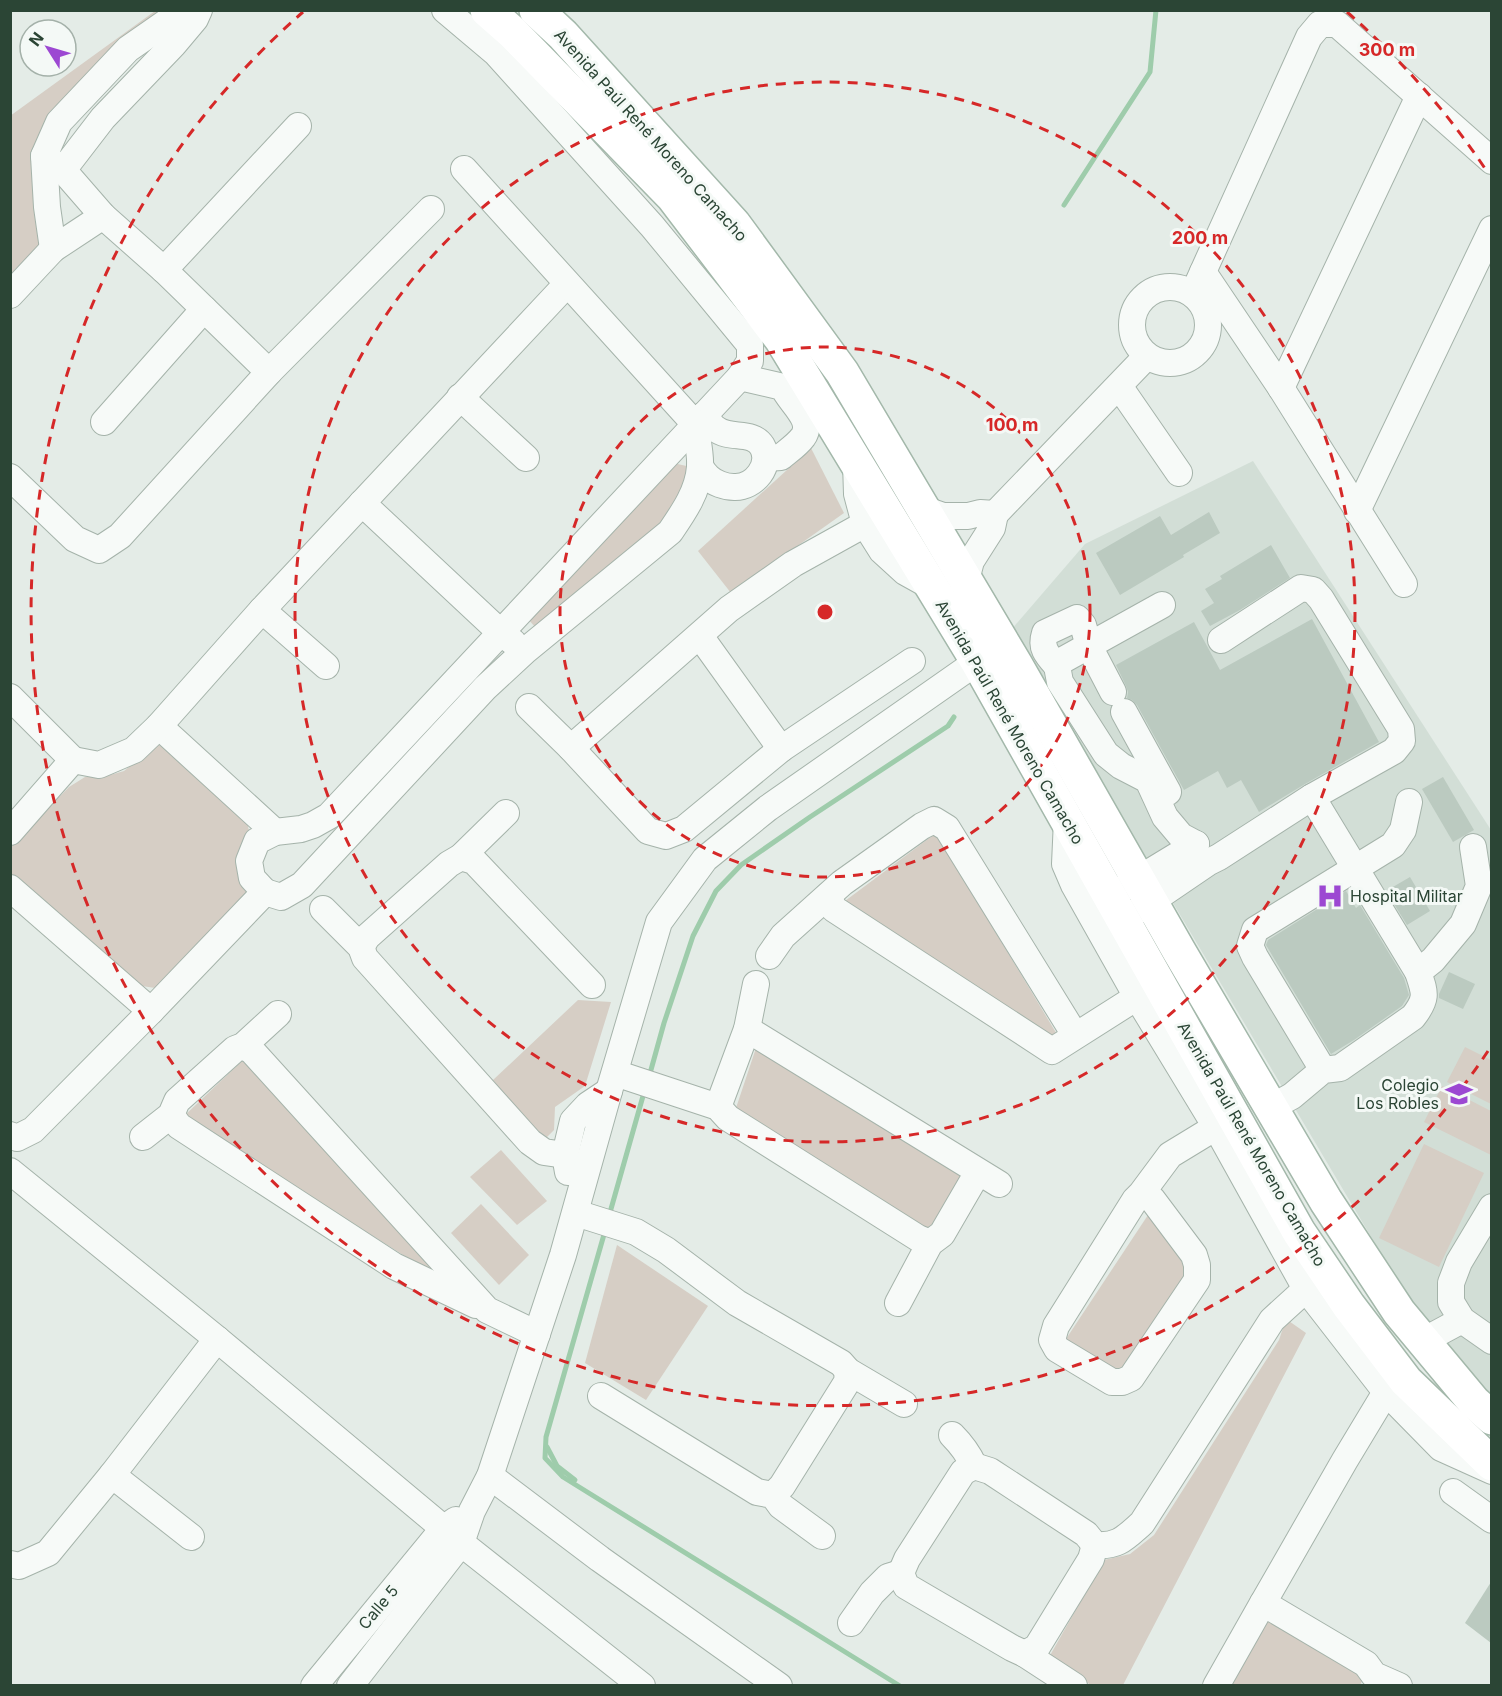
<svg xmlns="http://www.w3.org/2000/svg" width="1502" height="1696" font-family="Inter,sans-serif">
<style>
.built{fill:#d2ded6}
.green{fill:#d6cec5}
.lines{fill:none;stroke-linecap:round;stroke-linejoin:round}
.stream{stroke:#9eccab;stroke-width:5}
.building{fill:#bbcac0}
.minor-casing{stroke:#a5b3aa;stroke-width:28}
.major-casing{stroke:#a3b8aa;stroke-width:36}
.minor{stroke:#f7faf8;stroke-width:26}
.major{stroke:#fff;stroke-width:33}
.ring{fill:none;stroke:#d62828;stroke-width:3;stroke-dasharray:10 8}
.labels{text-anchor:middle;dominant-baseline:central;stroke-width:6;stroke-linejoin:round;paint-order:stroke}
.street-label{font-size:16px;fill:#2b4535;stroke:#f4f9f6}
.poi-label{font-size:16px;fill:#2b4535;stroke:#f4f9f6;text-anchor:start}
.centre{fill:#d62828;stroke:#f4f9f6;stroke-width:3}
.ring-label{font-size:18px;text-anchor:middle;font-weight:bold;fill:#d62828;stroke:#f4f9f6;stroke-width:6;stroke-linejoin:round;paint-order:stroke}
</style>
<rect width="100%" height="100%" fill="#e4ece7"/>
<!-- built -->
<path class="built" d="M1253 461 1491 830V1399L1414 1309 1011 630 1085 544Z"/>
<!-- green -->
<g class="green">
<path d="M155 11H171L36 149 40 248 11 279 10 116Z"/>
<path d="M811 448 844 513 731 593 698 551Z"/>
<path d="M673 463 691 467 670 519 539 631 525 616Z"/>
<path d="M159 745 175 750 247 822 249 831 242 844 249 896 169 982 155 988 142 986 11 879 10 848 69 787 85 777H103L124 771 146 753Z"/>
<path d="M936 833 1058 1036 1051 1039 845 901Z"/>
<path d="M578 1000 611 1002 585 1086 555 1107 554 1130 543 1141 493 1080Z"/>
<path d="M757 1045 964 1174 927 1233 735 1111Z"/>
<path d="M1465 1047 1491 1060V1104L1447 1082Z"/>
<path d="M245 1058 451 1285 183 1117Z"/>
<path d="M1442 1086 1491 1111V1155L1424 1122Z"/>
<path d="M1424 1144 1484 1173 1439 1267 1379 1238Z"/>
<path d="M501 1150 547 1201 517 1225 470 1177Z"/>
<path d="M481 1204 529 1255 499 1285 451 1233Z"/>
<path d="M1150 1212 1184 1260 1189 1272 1129 1367 1119 1372 1064 1342Z"/>
<path d="M617 1245 708 1306 646 1400 585 1363Z"/>
<path d="M1286 1319 1306 1333 1123 1685H1091L1048 1659 1104 1560 1130 1554 1154 1535 1279 1340Z"/>
<path d="M1265 1617 1364 1677 1360 1685 1227 1686Z"/>
</g>
<g class="lines">
<!-- stream -->
<g class="stream">
<path d="M1064 205 1150 72 1156 10"/>
<path d="M649 1077 664 1023 693 936 716 891 741 865 810 817 948 726 954 717"/>
<path d="M609 1216 645 1089"/>
<path d="M605 1231 546 1437 545 1458 563 1477 900 1686"/>
<path d="M547 1447 557 1466 575 1480"/>
</g>
</g>
<!-- building -->
<g class="building">
<path d="M1209 512 1220 533 1183 555 1184 557 1120 595 1096 553 1160 516 1171 535Z"/>
<path d="M1271 545 1290 578 1240 610 1210 626 1201 611 1214 603 1205 589 1222 579 1220 576Z"/>
<path d="M1312 619 1379 742 1305 784 1259 812 1241 780 1227 788 1218 771 1184 790 1137 705 1132 700 1127 698 1128 692 1126 686 1116 665 1194 622 1220 670Z"/>
<path d="M1443 777 1474 830 1453 842 1422 789Z"/>
<path d="M1410 877 1430 911 1407 925 1386 891Z"/>
<path d="M1346 891 1356 908 1360 905 1404 978 1409 995 1402 1006 1354 1040 1331 1054 1266 945 1268 940Z"/>
<path d="M1449 972 1475 984 1463 1009 1439 998V994Z"/>
<path d="M1491 1582V1643L1465 1623Z"/>
</g>
<g class="lines">
<defs>
<g id="minor">
<path d="M445 10 496 53 652 226 750 345V361L740 377 783 387C789 402 815 420 803 437 797 445 788 451 781 457L766 458"/>
<path d="M44 156 63 170 103 216 164 270 269 372"/>
<path d="M63 170 103 118 174 44 195 19 199 10"/>
<path d="M53 249 47 207 44 156 59 122 128 49 184 10"/>
<path d="M164 270 298 126"/>
<path d="M1203 272 1281 388 1404 584"/>
<circle cx="1170" cy="325" r="38"/>
<path d="M1193 294 1309 37 1320 24H1337L1492 161"/>
<path d="M10 295 53 249 103 216"/>
<path d="M1119 386 1179 473"/>
<path d="M1281 388 1419 96"/>
<path d="M460 397 526 458"/>
<path d="M104 422 204 309"/>
<path d="M856 463 857 494 865 524 882 551 905 572 932 587"/>
<path d="M700 466C702 470 705 474 708 477 714 483 725 487 734 487 754 488 773 465 762 446 752 430 730 440 716 429 711 426 708 419 704 415"/>
<path d="M10 477 75 539 99 550 120 536 269 372 431 209"/>
<path d="M362 503 500 632 513 642"/>
<path d="M923 509 943 516H968L980 513 995 514 992 528 971 561 966 580"/>
<path d="M1357 511 1492 229"/>
<path d="M995 514 1147 356"/>
<path d="M1162 605 1063 660 1057 666 1060 682 1106 754 1121 766 1148 780 1165 817 1181 836 1196 844"/>
<path d="M262 610 326 666"/>
<path d="M700 636 781 749"/>
<path d="M1057 666C1047 655 1040 648 1045 633L1077 618 1083 625 1089 646 1113 692"/>
<path d="M10 697 73 760"/>
<path d="M529 707 571 748 648 831 666 836 684 829 781 749 912 661"/>
<path d="M1124 712 1168 792"/>
<path d="M159 726 275 832"/>
<path d="M571 748 729 609 793 564 865 524"/>
<path d="M1067 820 1065 864 1074 885 1137 997 1216 1127 1306 1289 1386 1392 1441 1448 1492 1471"/>
<path d="M10 832 73 760 99 765 134 750 159 726 262 610 567 284"/>
<path d="M461 857 474 861 592 985"/>
<path d="M10 888 151 1011"/>
<path d="M1122 889 1196 844"/>
<path d="M265 892 252 878 249 861 257 841 275 832 301 829 313 825 329 816 740 377"/>
<path d="M828 896 834 909 1052 1051 1137 997"/>
<path d="M323 909 361 947 365 958 530 1142 544 1152 565 1155"/>
<path d="M1137 911 1209 862 1219 857 1312 797 1394 751 1402 741 1401 729 1321 599 1313 590 1301 588 1221 640"/>
<path d="M361 947 367 937 449 864 461 857 506 813"/>
<path d="M769 956 783 936 842 883 922 826 934 820 947 828 1075 1035"/>
<path d="M1418 972 1433 960 1463 924 1479 886 1473 847"/>
<path d="M747 1029 999 1184"/>
<path d="M243 1046 252 1051 487 1310 537 1334"/>
<path d="M1323 1070 1255 957 1250 946 1255 930 1393 845 1403 830 1409 802"/>
<path d="M615 1073 718 1107 728 1118 918 1238 930 1243"/>
<path d="M718 1107 747 1029 756 984"/>
<path d="M1272 1107 1292 1096 1323 1070 1340 1068 1413 1017C1428 998 1425 993 1418 972L1312 797"/>
<path d="M171 1115 179 1126 394 1266 476 1305"/>
<path d="M10 1135 17 1138 33 1130 151 1011 265 892 281 897 302 885 485 688 525 651 670 532C683 513 698 492 700 467 701 454 697 438 695 424L464 169"/>
<path d="M143 1137 171 1115 177 1101 235 1049 243 1046 278 1014"/>
<path d="M10 1171 217 1339 461 1543 642 1686"/>
<path d="M568 1172 565 1155 573 1121 588 1105 609 1091"/>
<path d="M1141 1194 1152 1199 1194 1255 1197 1265V1280L1131 1378 1122 1382H1112L1057 1349 1052 1340 1056 1326 1135 1200 1141 1194 1170 1155 1216 1127"/>
<path d="M1492 1207 1459 1262 1451 1283V1302L1462 1320 1492 1341"/>
<path d="M576 1213 636 1232 666 1250 737 1303 841 1363 848 1371 904 1404"/>
<path d="M898 1303 930 1243 942 1234 978 1172"/>
<path d="M1423 1341 1462 1320"/>
<path d="M1386 1392 1345 1460 1263 1603 1366 1664 1374 1675 1399 1686"/>
<path d="M601 1396 757 1492 773 1495 781 1506 822 1536"/>
<path d="M952 1435C962 1445 968 1453 974 1466"/>
<path d="M112 1475 191 1537"/>
<path d="M490 1476 600 1559 779 1686"/>
<path d="M1453 1492 1492 1520"/>
<path d="M773 1495 782 1486 847 1382 848 1371"/>
<path d="M10 1564 19 1566 48 1553 112 1475 217 1339"/>
<path d="M851 1623 872 1593 888 1577 901 1573"/>
<path d="M1025 1654 1037 1647 1091 1559 1095 1545"/>
<path d="M314 1686 443 1529 456 1520"/>
<path d="M350 1686 461 1543 472 1511 490 1476 563 1255 609 1091 659 922 705 859 768 808 991 652"/>
<path d="M1074 1686 1025 1654 1012 1648 906 1586 901 1573 907 1559 963 1472 974 1466 990 1471 1086 1534 1095 1545C1118 1547 1125 1538 1142 1523L1272 1320 1306 1289"/>
<path d="M1216 1686 1263 1603"/>
</g>
<g id="major">
<path d="M487 10 512 32 673 197 781 339 977 661 1299 1232 1349 1306 1406 1381 1492 1464"/>
<path d="M536 10 563 35 734 224 842 372 1016 665 1179 951 1326 1201 1399 1312 1474 1402 1492 1418"/>
</g>
</defs>
<!-- minor casing -->
<use href="#minor" class="minor-casing"/>
<!-- major casing -->
<use href="#major" class="major-casing"/>
<!-- minor -->
<use href="#minor" class="minor"/>
<!-- major -->
<use href="#major" class="major"/>
</g>
<!-- distance rings -->
<g class="ring">
<circle cx="825" cy="612" r="265"/>
<circle cx="825" cy="612" r="530"/>
<path d="M1488 1051A795 795 0 1 1 303 12M1347 12A795 795 0 0 1 1488 173"/>
</g>
<!-- icons -->
<defs>
<symbol id="hospital-bare" viewBox="-9 -9 18 18"><path d="M-5-5h3v3.5h4V-5h3V5h-3V1.5h-4V5h-3Z" fill="#9c48d2" stroke="#f4f9f6" stroke-width="2.5" paint-order="stroke"/></symbol>
<symbol id="school-bare" viewBox="-9 -9 18 18"><path d="M0-5L7-2L0 1L-7-2ZM-4 1L0 2.5L4 1V4Q0 6-4 4Z" fill="#9c48d2" stroke="#f4f9f6" stroke-width="2.5" paint-order="stroke"/></symbol>
</defs>
<g fill-rule="evenodd">
<use href="#hospital-bare" x="1311" y="877" width="38" height="38"/>
<use href="#school-bare" x="1440" y="1075" width="38" height="38"/>
</g>
<g class="labels">
<!-- street labels -->
<g class="street-label">
<text transform="translate(651 135) rotate(48)">Avenida Paúl René Moreno Camacho</text>
<text transform="translate(1010 722) rotate(60)">Avenida Paúl René Moreno Camacho</text>
<text transform="translate(1252 1144) rotate(60)">Avenida Paúl René Moreno Camacho</text>
<text transform="translate(378 1607) rotate(-50)">Calle 5</text>
</g>
<!-- poi labels -->
<g class="poi-label">
<text x="1350" y="896">Hospital Militar</text>
<text x="1439" y="1085" text-anchor="end">Colegio<tspan x="1439" dy="18">Los Robles</tspan></text>
</g>
</g>
<circle cx="825" cy="612" r="9" class="centre"/>
<g class="ring-label">
<text x="1387" y="56">300 m</text>
<text x="1200" y="244">200 m</text>
<text x="1012" y="431">100 m</text>
</g>
<!-- border -->
<rect width="1502" height="1696" fill="none" stroke="#2b4535" stroke-width="24"/>
<!-- north arrow -->
<g transform="translate(48 48) rotate(307)"><circle r="28" fill="#f4f9f6" stroke="#a4b1a9" stroke-width="1.5"/>
<path d="M0-4.5L10 22L0 15L-10 22Z" fill="#9c48d2"/>
<text y="-9" font-size="16" font-weight="bold" text-anchor="middle" fill="#2b4535">N</text>
</g>
</svg>
